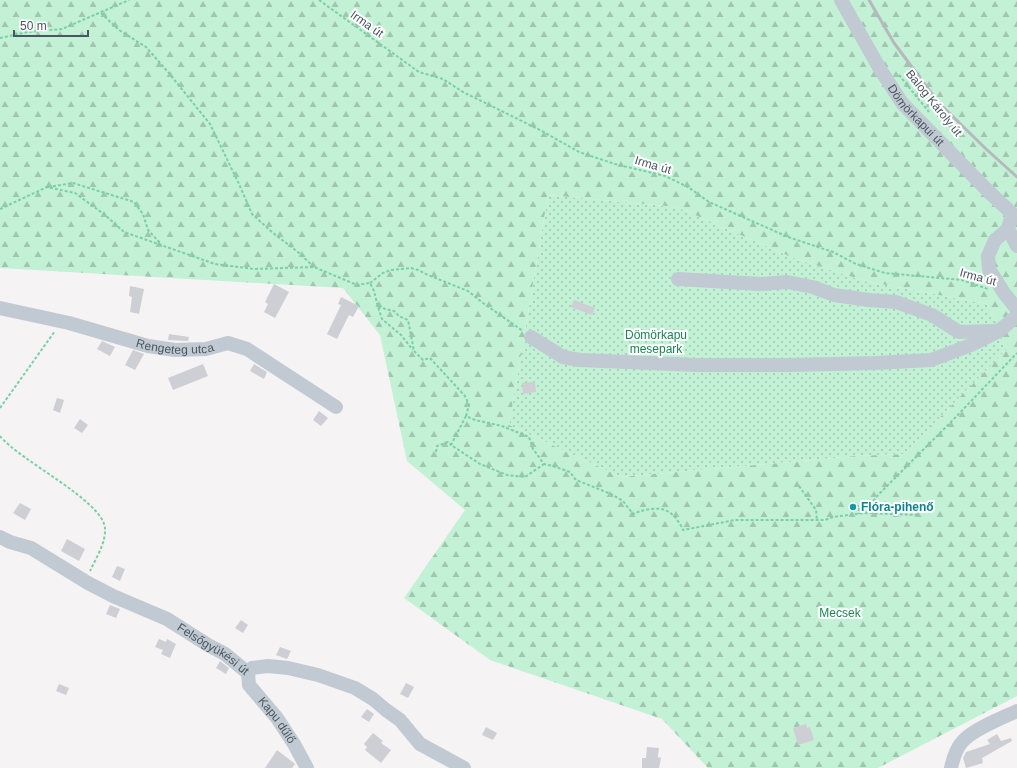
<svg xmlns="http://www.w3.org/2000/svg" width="1017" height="768" font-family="Arial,sans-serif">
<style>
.grass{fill:url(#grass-dots)}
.forest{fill:url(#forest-firs);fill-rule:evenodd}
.building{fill:#cdcfd5}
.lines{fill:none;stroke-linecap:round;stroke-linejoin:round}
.path{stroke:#7ad0a6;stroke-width:2;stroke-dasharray:3 2;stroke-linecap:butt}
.minor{stroke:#c1cad2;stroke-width:14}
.rail{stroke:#b5b8bd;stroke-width:3}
.culture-dot{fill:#0f9aa8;stroke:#fff;stroke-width:1.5}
.labels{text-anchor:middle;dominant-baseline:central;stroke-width:4;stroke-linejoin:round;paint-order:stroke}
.street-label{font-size:12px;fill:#4a5661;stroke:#fff}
.park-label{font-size:12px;fill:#17864f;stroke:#fff}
.culture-label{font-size:12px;font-weight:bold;fill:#0d838f;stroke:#fff;text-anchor:start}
</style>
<defs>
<pattern id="grass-dots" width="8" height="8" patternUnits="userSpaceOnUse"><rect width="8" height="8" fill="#c3f1d5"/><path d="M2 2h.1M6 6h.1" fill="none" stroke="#a0c6b0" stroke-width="1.8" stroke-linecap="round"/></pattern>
<pattern id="forest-firs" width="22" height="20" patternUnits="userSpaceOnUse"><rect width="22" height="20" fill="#c3f1d5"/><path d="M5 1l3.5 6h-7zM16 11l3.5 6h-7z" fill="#a0c6b0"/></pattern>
</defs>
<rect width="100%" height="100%" fill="#f5f3f3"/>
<!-- grass -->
<path class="grass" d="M548 195 677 207 791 257 865 281 987 304 1007 349 904 454 856 456 621 477 509 425Z"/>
<!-- forest -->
<path class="forest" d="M0 0H1017V696L878 768H708L662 719 490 660 404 598 465 510 407 461 380 335 343 288 0 268ZM548 195 677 207 791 257 865 281 987 304 1007 349 904 454 856 456 621 477 509 425Z"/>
<!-- building -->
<g class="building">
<path d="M274 284 289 292 275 318 264 312 268 304 265 302Z"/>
<path d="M130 286 144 289 139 314 130 312 132 297 129 296Z"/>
<path d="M341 297 359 306 353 317 349 315 337 339 327 334 341 305 338 304Z"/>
<path d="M574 300 595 308 592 315 571 307Z"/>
<path d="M169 334 189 337 188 341 168 340Z"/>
<path d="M102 341 115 347 110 356 97 349Z"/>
<path d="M133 350 144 354 135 370 125 365Z"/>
<path d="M203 364 208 376 173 390 168 378Z"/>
<path d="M254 364 267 372 264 379 250 371Z"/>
<path d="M535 382 536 392 523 394 522 383Z"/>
<path d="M57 398 64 400 60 413 53 410Z"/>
<path d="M319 411 328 418 321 426 313 420Z"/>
<path d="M80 419 88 425 82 433 74 428Z"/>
<path d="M20 503 31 509 25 520 13 513Z"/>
<path d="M67 539 85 549 79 561 61 551Z"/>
<path d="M117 566 125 569 120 581 112 577Z"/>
<path d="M110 605 120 609 116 618 106 614Z"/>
<path d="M241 620 248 625 243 633 235 628Z"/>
<path d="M159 639 166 642 167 639 176 644 170 658 161 654 163 650 155 647Z"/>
<path d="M280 647 291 651 287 659 276 655Z"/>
<path d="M220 661 229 668 226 674 216 668Z"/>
<path d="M406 683 414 687 408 698 400 694Z"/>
<path d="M59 684 69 688 66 695 56 691Z"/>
<path d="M367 709 374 714 369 722 361 717Z"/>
<path d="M806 724 807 728 810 727 814 740 798 745 793 728Z"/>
<path d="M486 727 497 733 493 740 482 735Z"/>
<path d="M373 733 383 741 381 743 391 750 381 763 365 750 367 747 364 744Z"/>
<path d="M997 734 1001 741 1011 738 1012 741 982 758 983 763 966 768 963 758 966 752 990 744 987 740Z"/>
<path d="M647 747 659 748 658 755V757L661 758 659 768H642V758H646Z"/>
<path d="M277 750 294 763 295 764 292 768H265Z"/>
</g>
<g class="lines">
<!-- path -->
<g class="path">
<path d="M319 0 419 72 443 79 463 92 542 131 579 152 615 164 665 176 688 187 709 202 788 237 833 252 856 264 885 273 962 280 988 289"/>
<path d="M101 13 119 30 146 47 168 72 210 124 239 184 252 214 273 233 298 252 314 267"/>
<path d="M0 38 28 32 62 29 129 0"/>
<path d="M899 75 929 112"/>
<path d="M48 187 73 183 134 202 143 214 148 230 161 244"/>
<path d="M0 209 47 187 75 193 105 215 124 232 215 264 254 269 314 267 357 285 370 283 374 291 378 307 382 319 401 335 413 350"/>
<path d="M370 283 383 273 391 270 411 268 418 270 428 275 468 291 483 303 523 331"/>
<path d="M378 307 394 311 399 316 408 320 414 351 423 360 430 358 465 396 469 405 466 416 475 420 502 426 529 437 533 449 544 464 553 466 570 472 576 480 611 494 623 501 633 514C641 510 659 506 667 511 674 514 680 523 683 530L735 520H825L833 517 864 513 919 515"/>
<path d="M0 408 55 331"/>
<path d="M466 416 451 445 480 464 507 475 525 477 544 464"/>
<path d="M0 436C20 461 102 500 105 528 106 543 96 558 90 571"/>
<path d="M436 452 437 446 448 442 451 445"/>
<path d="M799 486 816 510 817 520"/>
<path d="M856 506H859V514"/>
<path d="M864 513 878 495 951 422 1017 353"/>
</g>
<!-- minor -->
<g class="minor">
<path id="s1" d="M841 0 880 69 902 103 989 192 1017 218"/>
<path d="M1010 221 1008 229 1017 246"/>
<path d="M1008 229 995 240 988 256 989 269 1004 293 1017 309"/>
<path d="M678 279 761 284 787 282 813 287 834 295 869 300 896 302 932 315 959 332 994 331"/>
<path id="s2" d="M0 308 69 323 148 346 175 350 206 349 228 343 247 349 336 407"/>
<path d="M531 337 563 357 580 360 696 365H791L876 363 931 360 971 345 999 331 1017 316"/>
<path id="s3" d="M0 537 10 542 31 548 88 583 113 596 167 619 208 645 225 654 248 673 252 668 268 666 288 668 318 675 355 688 373 699 386 710 400 720 420 744 464 768"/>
<path id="s4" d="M248 673 249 685 277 718 294 744 307 768"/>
<path d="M951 768C953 759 956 749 962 742 973 729 1002 718 1017 711"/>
</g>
<!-- rail -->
<path class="rail" d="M869 0 894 43 938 102 986 149 1017 177"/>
</g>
<!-- markers -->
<circle class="culture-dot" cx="853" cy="507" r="4"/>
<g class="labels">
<!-- street labels -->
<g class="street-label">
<text transform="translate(367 24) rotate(35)">Irma út</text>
<text transform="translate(934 103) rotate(51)">Balog Károly út</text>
<text stroke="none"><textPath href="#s1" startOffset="138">Dömörkapui út</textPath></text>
<text transform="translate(653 165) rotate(16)">Irma út</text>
<text transform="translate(978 277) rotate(15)">Irma út</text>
<text stroke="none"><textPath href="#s2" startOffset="180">Rengeteg utca</textPath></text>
<text stroke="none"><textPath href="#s3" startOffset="242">Felsőgyükési út</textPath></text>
<text stroke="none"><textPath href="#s4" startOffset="57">Kapu dűlő</textPath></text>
</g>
<!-- park labels -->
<g class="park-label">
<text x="656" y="335">Dömörkapu<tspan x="656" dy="14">mesepark</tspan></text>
<text x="840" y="613">Mecsek</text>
</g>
<!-- culture labels -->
<g class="culture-label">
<text x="861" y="507">Flóra-pihenő</text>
</g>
</g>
<!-- scale -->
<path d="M14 30v6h74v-6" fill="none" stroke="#4a5661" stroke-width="2"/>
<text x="20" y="30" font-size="12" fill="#4a5661" stroke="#ffffff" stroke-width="3" paint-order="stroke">50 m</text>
</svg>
